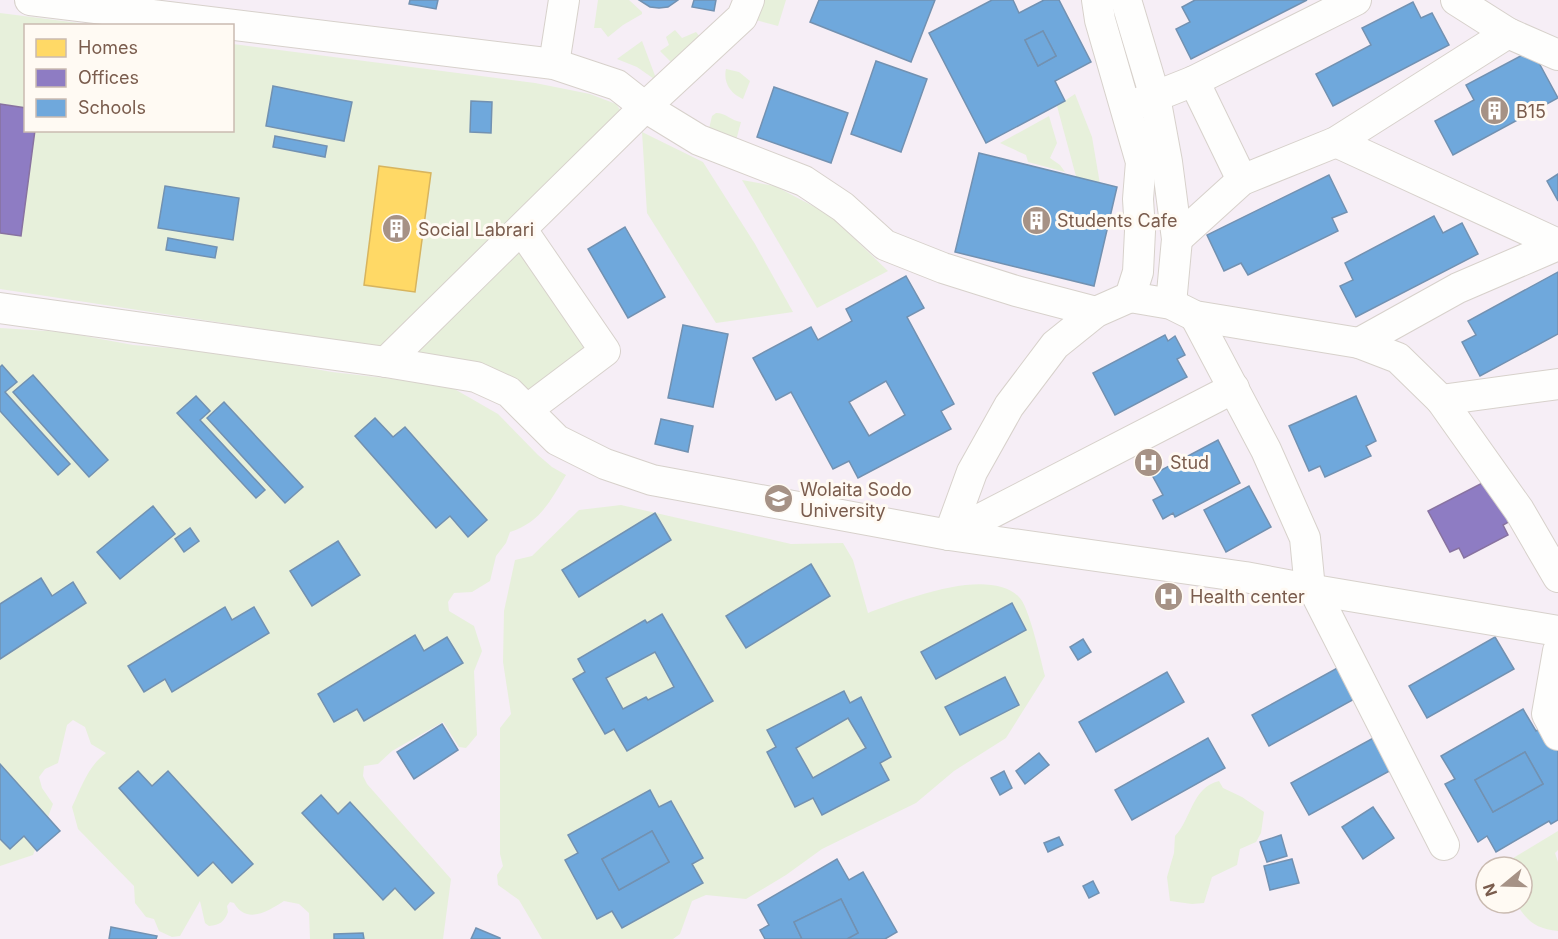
<svg xmlns="http://www.w3.org/2000/svg" width="1558" height="939" font-family="Inter,sans-serif">
<style>
.education{fill:#f6eef6;fill-rule:evenodd}
.green{fill:#e7f0db}
.homes{fill:#ffd966;stroke:#d7b45e;stroke-width:1.5}
.offices{fill:#8e7cc3;stroke:#8872a0;stroke-width:1.5}
.schools{fill:#6fa8dc;stroke:#7291b1;stroke-width:1.5;fill-rule:evenodd}
.lines{fill:none;stroke-linecap:round;stroke-linejoin:round}
.minor-casing{stroke:#d7d1cb;stroke-width:32}
.minor{stroke:#fefefd;stroke-width:30}
.labels{text-anchor:middle;dominant-baseline:central;stroke-width:6;stroke-linejoin:round;paint-order:stroke}
.poi-label{font-size:18px;fill:#7a5c4d;stroke:#fffaf3;text-anchor:start}
</style>
<rect width="100%" height="100%" fill="#f9f5f0"/>
<!-- education -->
<path class="education" d="M0 0H1558V939H0ZM26 26H232V130H26ZM1486 867H1522V903H1486Z"/>
<!-- green -->
<g class="green">
<path d="M598 0H629L642 12V14L623 25 608 37 601 28H594Z"/>
<path d="M763 0H786L778 26 756 20Z"/>
<path d="M0 13 95 25 26 26V130H232L233 44 535 83 590 94 616 104 621 111 514 228 595 347 567 373 528 390 508 377 472 361 0 289Z"/>
<path d="M675 30 682 38 696 32 700 37 675 66 660 51 669 45 666 37Z"/>
<path d="M642 41 657 81 637 67 617 59Z"/>
<path d="M726 69 739 72 750 81 743 99C731 94 723 83 726 69Z"/>
<path d="M1075 94 1092 137 1100 184 1077 180 1057 106Z"/>
<path d="M716 113C726 113 732 121 741 122L735 144 708 133 712 116Z"/>
<path d="M1049 116 1057 143 1050 158 1060 165 1065 172 1028 162 1026 155 1000 143Z"/>
<path d="M642 132 703 162 755 244 793 312 716 323 647 213Z"/>
<path d="M742 180 775 186 830 215 888 271 817 308Z"/>
<path d="M0 328 63 332 133 345 226 353 332 372 419 382 451 387 498 414 538 455 552 467 566 475C550 501 541 522 510 532L506 543 496 556 490 581 472 592 454 593 448 602 449 611 474 626 482 651 474 671 477 735 466 748 459 747 443 722 392 751 378 764 364 766 363 776 367 784 451 879 443 939H310L309 913 299 904 284 901C268 911 247 925 234 903L230 902 227 906 228 912C224 922 220 925 209 926L205 923 200 901 180 936 172 937 159 931 154 919 146 917 135 903 134 886 78 829 72 807C81 788 88 766 106 753L91 744 85 727 73 720 67 725 58 763 45 769 39 777 42 788 53 804 33 855 0 866Z"/>
<path d="M621 505 791 544 843 543 853 560 868 613C904 600 988 566 1019 597 1029 606 1041 661 1045 676L1006 738 954 771 916 803 822 849 786 875 746 899 706 895 692 901 680 934 673 939H542L519 900 498 885 497 875 503 866 500 854V728L511 714 503 662 504 611 515 560 532 556 579 510Z"/>
<path d="M1219 781 1223 788 1242 797 1264 812 1261 833 1256 842 1240 849 1237 865 1212 877 1204 903 1192 904 1170 901 1167 877 1174 853 1175 836C1191 820 1192 787 1219 781Z"/>
<path d="M1558 831V850L1555 853 1558 862V931C1537 929 1527 922 1516 903H1522V867H1505V863Z"/>
</g>
<!-- homes -->
<path class="homes" d="M379 166 431 173 415 292 364 285Z"/>
<!-- offices -->
<g class="offices">
<path d="M0 104 26 108V130H35L21 236 0 233Z"/>
<path d="M1492 478 1514 519 1503 525 1508 535 1464 558 1459 548 1450 552 1428 511Z"/>
</g>
<!-- schools -->
<g class="schools">
<path d="M410 0H438L436 9 409 4Z"/>
<path d="M639 0H678L668 7 659 8 650 7Z"/>
<path d="M694 0H716L714 11 692 7Z"/>
<path d="M819 0H935L911 62 810 22Z"/>
<path d="M992 0H1013L1019 13 1044 0H1059L1091 62 1055 81 1065 101 986 143 929 33ZM1043 31 1056 56 1038 66 1025 40Z"/>
<path d="M1195 0H1307L1191 59 1176 29 1190 22 1182 7Z"/>
<path d="M1413 2 1421 18 1432 13 1449 45 1333 106 1316 74 1371 45 1362 28Z"/>
<path d="M1043 31 1056 56 1038 66 1025 40Z"/>
<path d="M1532 50 1558 98 1453 155 1435 121 1474 100 1466 85Z"/>
<path d="M876 61 927 79 901 152 851 134Z"/>
<path d="M273 86 352 102 344 141 266 126Z"/>
<path d="M774 87 848 113 831 163 757 137Z"/>
<path d="M471 101 492 102 491 133 470 132Z"/>
<path d="M275 136 327 146 325 157 273 147Z"/>
<path d="M979 153 1117 187 1094 286 955 252Z"/>
<path d="M1558 174V201L1547 181Z"/>
<path d="M1329 175 1347 212 1332 218 1338 231 1248 275 1241 263 1224 271 1207 235Z"/>
<path d="M165 186 239 198 233 240 158 228Z"/>
<path d="M1434 216 1443 233 1462 223 1478 254 1356 317 1340 286 1353 280 1345 263Z"/>
<path d="M625 227 665 297 628 318 588 249Z"/>
<path d="M168 238 217 247 215 258 166 250Z"/>
<path d="M1558 272V334L1480 376 1462 342 1476 335 1468 321Z"/>
<path d="M906 276 924 308 907 317 954 404 941 411 951 429 858 478 849 461 833 469 791 392 776 400 753 358 811 327 818 340 852 321 846 309ZM886 381 905 415 869 436 849 402Z"/>
<path d="M683 325 728 334 713 407 668 398Z"/>
<path d="M1165 335 1168 341 1175 336 1185 355 1177 359 1187 377 1115 415 1093 373Z"/>
<path d="M2 365 17 382 5 392 70 464 58 475 0 411V367Z"/>
<path d="M33 375 108 460 89 477 13 392Z"/>
<path d="M196 396 210 411 200 420 265 490 256 498 177 413Z"/>
<path d="M1356 396 1376 441 1366 446 1371 456 1325 477 1320 466 1309 471 1289 426Z"/>
<path d="M224 402 303 487 285 503 207 418Z"/>
<path d="M375 418 393 437 405 427 487 520 468 537 450 516 436 528 355 436Z"/>
<path d="M661 419 693 426 688 452 655 444Z"/>
<path d="M1218 440 1240 483 1175 517 1173 513 1163 519 1153 500 1163 495 1152 475Z"/>
<path d="M1249 486 1271 527 1226 552 1204 510Z"/>
<path d="M153 506 175 534 120 579 97 552Z"/>
<path d="M655 513 671 540 579 597 562 570Z"/>
<path d="M190 528 199 541 184 552 175 539Z"/>
<path d="M338 541 360 575 312 606 290 571Z"/>
<path d="M811 564 830 596 746 648 726 616Z"/>
<path d="M41 578 52 596 73 582 86 603 0 659V604Z"/>
<path d="M1012 603 1026 630 936 679 921 652Z"/>
<path d="M225 607 232 620 254 607 269 633 172 692 165 679 144 692 128 666Z"/>
<path d="M662 614 713 701 627 751 614 729 605 734 573 679 585 672 578 659 645 620 647 623ZM655 652 674 687 648 700 646 697 623 709 606 678Z"/>
<path d="M415 635 424 651 447 637 463 663 364 721 357 709 334 722 318 694Z"/>
<path d="M1495 637 1514 669 1427 718 1409 686Z"/>
<path d="M1083 639 1091 652 1078 660 1070 647Z"/>
<path d="M1341 666 1358 697 1269 746 1252 715Z"/>
<path d="M1167 672 1184 702 1096 752 1079 722Z"/>
<path d="M1005 677 1019 705 960 735 945 707Z"/>
<path d="M844 691 850 703 861 697 891 757 880 763 889 780 822 815 813 798 795 807 767 752 776 747 767 730ZM848 718 866 748 813 778 796 748Z"/>
<path d="M1523 709 1536 731 1547 725 1558 743V820L1551 824 1549 821 1496 852 1487 836 1478 842 1445 784 1455 779 1441 756ZM1525 752 1543 784 1493 812 1475 780Z"/>
<path d="M442 724 458 750 414 779 397 752Z"/>
<path d="M1377 736 1395 768 1309 815 1291 783Z"/>
<path d="M1208 738 1225 768 1132 820 1115 790Z"/>
<path d="M1525 752 1543 784 1493 812 1475 780Z"/>
<path d="M1039 753 1049 765 1025 784 1016 771Z"/>
<path d="M0 764 60 831 37 851 24 836 10 849 0 839Z"/>
<path d="M138 771 152 786 168 771 253 864 232 883 213 862 198 876 119 788Z"/>
<path d="M1004 771 1012 788 1000 795 991 778Z"/>
<path d="M650 790 659 807 671 801 703 858 692 864 703 883 622 928 612 911 597 919 565 860 578 853 568 835ZM652 831 669 862 619 890 602 859Z"/>
<path d="M321 795 338 814 350 802 434 893 415 910 395 888 383 900 302 813Z"/>
<path d="M1373 807 1394 838 1363 859 1342 827Z"/>
<path d="M652 831 669 862 619 890 602 859Z"/>
<path d="M1281 835 1287 856 1267 862 1260 842Z"/>
<path d="M1059 837 1063 845 1048 852 1044 843Z"/>
<path d="M837 859 849 880 863 872 897 932 885 939H847L858 933 841 899 794 922 802 939H765L760 930 769 925 758 905Z"/>
<path d="M1292 859 1299 883 1270 890 1264 866Z"/>
<path d="M1093 881 1099 893 1089 898 1083 886Z"/>
<path d="M841 899 858 933 847 939H802L794 922Z"/>
<path d="M111 927 157 936 156 939H109Z"/>
<path d="M476 928 500 938V939H471Z"/>
<path d="M363 933 364 939H334V934Z"/>
</g>
<g class="lines">
<defs>
<g id="minor">
<path d="M30 0 554 64 617 85 645 107 699 140 804 181 843 207 885 245 943 268 1016 291 1096 312"/>
<path d="M1126 0 1155 97 1167 162 1177 239 1171 304"/>
<path d="M1456 0 1508 33 1558 55"/>
<path d="M554 64 564 0"/>
<path d="M1194 81 1242 180"/>
<path d="M1136 104 1194 81 1356 0"/>
<path d="M1336 142 1558 244"/>
<path d="M522 230 605 351 528 409"/>
<path d="M1177 239 1242 180 1336 142 1508 33"/>
<path d="M1130 297 1171 304 1195 316 1359 343 1398 358 1441 400 1519 510 1558 577"/>
<path d="M0 308 386 362 476 377 509 392 557 440 605 464 652 480 949 535 1245 577 1314 590 1558 631"/>
<path d="M1195 316 1266 450 1305 538 1310 589"/>
<path d="M1359 343 1458 288 1558 245"/>
<path d="M386 362 645 107 742 17 749 0"/>
<path d="M1441 400 1558 384"/>
<path d="M949 535 972 472 1009 406 1055 345 1096 312 1130 297 1138 272 1140 231 1138 199 1141 162 1100 20 1097 0"/>
<path d="M949 535 1234 388"/>
<path d="M1314 590 1444 845"/>
<path d="M1558 651 1547 714 1558 735"/>
</g>
</defs>
<!-- minor casing -->
<use href="#minor" class="minor-casing"/>
<!-- minor -->
<use href="#minor" class="minor"/>
</g>
<!-- icons -->
<defs>
<symbol id="building-disc" viewBox="-11 -11 22 22"><circle r="9.5" fill="#a69286" stroke="#fffaf3"/><path d="M-4-6H4V6H1V3H-1V6H-4ZM-2.5-4.3h1.7v1.8h-1.7ZM.8-4.3h1.7v1.8H.8ZM-2.5-1h1.7V.8h-1.7ZM.8-1h1.7V.8H.8Z" fill="#fff"/></symbol>
<symbol id="hospital-disc" viewBox="-11 -11 22 22"><circle r="9.5" fill="#a69286" stroke="#fffaf3"/><path d="M-5-5h3v3.5h4V-5h3V5h-3V1.5h-4V5h-3Z" fill="#fff"/></symbol>
<symbol id="university-disc" viewBox="-11 -11 22 22"><circle r="9.5" fill="#a69286" stroke="#fffaf3"/><path d="M0-5L7-2L0 1L-7-2ZM-4 1L0 2.5L4 1V4Q0 6-4 4Z" fill="#fff"/></symbol>
</defs>
<g fill-rule="evenodd">
<use href="#building-disc" x="1478" y="94" width="33" height="33"/>
<use href="#building-disc" x="1020" y="204" width="33" height="33"/>
<use href="#building-disc" x="380" y="212" width="33" height="33"/>
<use href="#hospital-disc" x="1132" y="446" width="33" height="33"/>
<use href="#university-disc" x="762" y="482" width="33" height="33"/>
<use href="#hospital-disc" x="1152" y="580" width="33" height="33"/>
</g>
<g class="labels">
<!-- poi labels -->
<g class="poi-label">
<text x="1516" y="111">B15</text>
<text x="1057" y="220">Students Cafe</text>
<text x="418" y="229">Social Labrari</text>
<text x="1170" y="462">Stud</text>
<text x="800" y="489">Wolaita Sodo<tspan x="800" dy="21">University</tspan></text>
<text x="1190" y="596">Health center</text>
</g>
</g>
<!-- legend -->
<rect x="24" y="24" width="210" height="108" fill="#fffaf3" stroke="#cabbb1" stroke-width="1.5"/>
<rect x="36" y="39" width="30" height="18" fill="#ffd966" stroke="#cabbb1" stroke-width="1.5"/>
<text x="78" y="54" font-size="18" fill="#7a5c4d">Homes</text>
<rect x="36" y="69" width="30" height="18" fill="#8e7cc3" stroke="#cabbb1" stroke-width="1.5"/>
<text x="78" y="84" font-size="18" fill="#7a5c4d">Offices</text>
<rect x="36" y="99" width="30" height="18" fill="#6fa8dc" stroke="#cabbb1" stroke-width="1.5"/>
<text x="78" y="114" font-size="18" fill="#7a5c4d">Schools</text>
<!-- north arrow -->
<g transform="translate(1504 885) rotate(251)"><circle r="28" fill="#fffaf3" stroke="#cabbb1" stroke-width="1.5"/>
<path d="M0-4.5L10 22L0 15L-10 22Z" fill="#a69286"/>
<text y="-9" font-size="16" font-weight="bold" text-anchor="middle" fill="#7a5c4d">N</text>
</g>
</svg>
